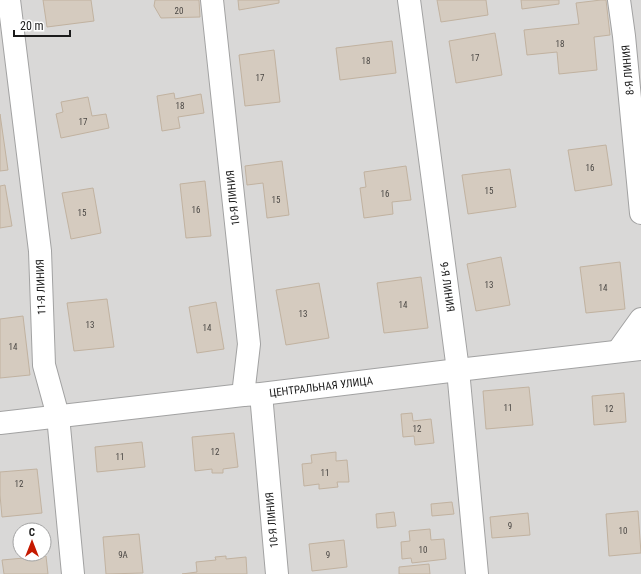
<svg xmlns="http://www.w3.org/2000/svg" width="641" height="574" font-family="'Roboto Condensed',sans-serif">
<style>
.residential{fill:#d9d8d7;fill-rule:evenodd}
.building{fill:#d5cbbf;stroke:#c1b2a0}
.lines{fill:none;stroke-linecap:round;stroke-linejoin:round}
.minor-casing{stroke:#a2a2a2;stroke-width:24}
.minor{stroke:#fff;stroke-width:22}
.labels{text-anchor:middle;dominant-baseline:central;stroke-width:3;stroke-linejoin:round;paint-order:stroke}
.number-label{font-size:9px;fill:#4a4744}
.street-label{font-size:11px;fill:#1b1b1b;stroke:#fff}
</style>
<rect width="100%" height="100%" fill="#eeebde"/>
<!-- residential -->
<path class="residential" d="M0 0H641V574H0ZM20 530H44V554H20Z"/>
<!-- building -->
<g class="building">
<path d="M43 0H91L94 21 47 27Z"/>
<path d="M155 0H199L200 17 161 18 154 6Z"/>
<path d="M238 0H279V3L239 10Z"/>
<path d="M437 0H486L488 15 441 22Z"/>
<path d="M521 0H559V4L522 9Z"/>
<path d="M601 0H606L610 35 594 37 597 70 559 74 557 52 527 55 524 30 579 24 576 3Z"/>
<path d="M495 33 502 75 456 83 449 41Z"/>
<path d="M392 41 396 73 340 80 336 48Z"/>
<path d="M274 50 280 102 245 106 239 55Z"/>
<path d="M174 93 175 99 201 94 204 113 178 117 180 128 162 131 157 96Z"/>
<path d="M88 97 92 116 106 114 109 128 61 138 56 114 63 112 61 102Z"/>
<path d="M0 114 8 170 0 171Z"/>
<path d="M606 145 612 185 575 191 568 150Z"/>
<path d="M282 161 289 215 267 218 263 183 247 185 245 166Z"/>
<path d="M406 166 411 200 392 202 393 214 364 218 360 188 366 187 364 172Z"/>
<path d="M510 169 516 207 468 214 462 175Z"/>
<path d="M205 181 211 236 186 238 180 184Z"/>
<path d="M5 185 12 226 0 228V186Z"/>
<path d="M93 188 101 233 71 239 62 193Z"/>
<path d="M501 257 510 305 476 311 467 264Z"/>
<path d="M620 262 625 309 586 313 580 267Z"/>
<path d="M421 277 428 328 384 333 377 283Z"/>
<path d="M319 283 329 338 286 345 276 290Z"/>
<path d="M107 299 114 347 74 351 67 303Z"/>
<path d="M216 302 224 349 197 353 189 307Z"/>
<path d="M23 316 30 375 0 378V319Z"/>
<path d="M529 387 533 425 486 429 483 391Z"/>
<path d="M624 393 626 422 594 425 592 396Z"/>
<path d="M412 413 413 421 431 419 434 443 415 445 414 436 403 437 401 414Z"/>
<path d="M234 433 238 467 223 469V473H212V469L195 471 192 437Z"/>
<path d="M142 442 145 467 97 472 95 447Z"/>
<path d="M336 452V461L347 460 349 482H337L338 487 319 489V484L304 486 302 464 312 463 311 455Z"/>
<path d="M37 469 42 513 2 517 0 495V472Z"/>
<path d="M452 502 454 514 432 516 431 504Z"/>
<path d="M638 511 641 553 609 556 606 514Z"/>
<path d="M394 512 396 526 377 528 376 514Z"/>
<path d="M528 513 530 535 492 538 490 517Z"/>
<path d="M430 529 431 540 444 539 446 559 412 563 411 558 402 559 401 542 410 541 409 531Z"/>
<path d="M139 534 143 573 106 574 103 537Z"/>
<path d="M344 540 347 567 312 571 309 544Z"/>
<path d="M46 556 48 574H4L2 560Z"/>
<path d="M226 556V559L246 557 247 574H182L197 572 196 562 216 560 215 557Z"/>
<path d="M429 564 430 574H399V567Z"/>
</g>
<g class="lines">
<defs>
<g id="minor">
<path d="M9 0 40 251 44 365 58 416 73 574"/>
<path d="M212 0 249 344 243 395"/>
<path d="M409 0 458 370 477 574"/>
<path d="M619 0 624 36 641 213"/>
<path d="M618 351 641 319"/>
<path d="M261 394 277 574"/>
<path d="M0 423 243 395 261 394 458 370 641 349"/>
</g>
</defs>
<!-- minor casing -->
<use href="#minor" class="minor-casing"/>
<!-- minor -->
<use href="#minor" class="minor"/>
</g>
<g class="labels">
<!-- number labels -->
<g class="number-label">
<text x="179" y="11">20</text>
<text x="560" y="44">18</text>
<text x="475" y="58">17</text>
<text x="366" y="61">18</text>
<text x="260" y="78">17</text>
<text x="180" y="106">18</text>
<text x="83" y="122">17</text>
<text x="590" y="168">16</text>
<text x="489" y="191">15</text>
<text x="385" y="194">16</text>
<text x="276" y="200">15</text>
<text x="196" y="210">16</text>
<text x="82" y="213">15</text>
<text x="489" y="285">13</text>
<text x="603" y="288">14</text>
<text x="403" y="305">14</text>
<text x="303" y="314">13</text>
<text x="90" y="325">13</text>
<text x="207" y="328">14</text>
<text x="13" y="347">14</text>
<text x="508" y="408">11</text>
<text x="609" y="409">12</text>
<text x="417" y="429">12</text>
<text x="215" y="452">12</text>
<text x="120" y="457">11</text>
<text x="325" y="473">11</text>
<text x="19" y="484">12</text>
<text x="510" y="526">9</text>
<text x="623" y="531">10</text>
<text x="423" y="550">10</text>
<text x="123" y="555">9А</text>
<text x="328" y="555">9</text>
</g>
<!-- street labels -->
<g class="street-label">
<text transform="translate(628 70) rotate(-95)">8-Я ЛИНИЯ</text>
<text transform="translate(233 198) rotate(-96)">10-Я ЛИНИЯ</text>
<text transform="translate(41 287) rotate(-92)">11-Я ЛИНИЯ</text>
<text transform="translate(447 287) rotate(82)">9-Я ЛИНИЯ</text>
<text transform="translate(321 387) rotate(-7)">ЦЕНТРАЛЬНАЯ УЛИЦА</text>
<text transform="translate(272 520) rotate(-95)">10-Я ЛИНИЯ</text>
</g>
</g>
<!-- north arrow -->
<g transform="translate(32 542)"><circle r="19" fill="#ffffff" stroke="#a4a4a4"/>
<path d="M0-3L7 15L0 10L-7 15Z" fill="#c51900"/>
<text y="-6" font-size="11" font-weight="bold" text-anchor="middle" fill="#1b1b1b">С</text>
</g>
<!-- scale -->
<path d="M14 30v6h56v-6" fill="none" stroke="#1b1b1b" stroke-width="2"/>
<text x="20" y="30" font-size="12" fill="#1b1b1b" stroke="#ffffff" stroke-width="3" paint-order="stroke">20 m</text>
</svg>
